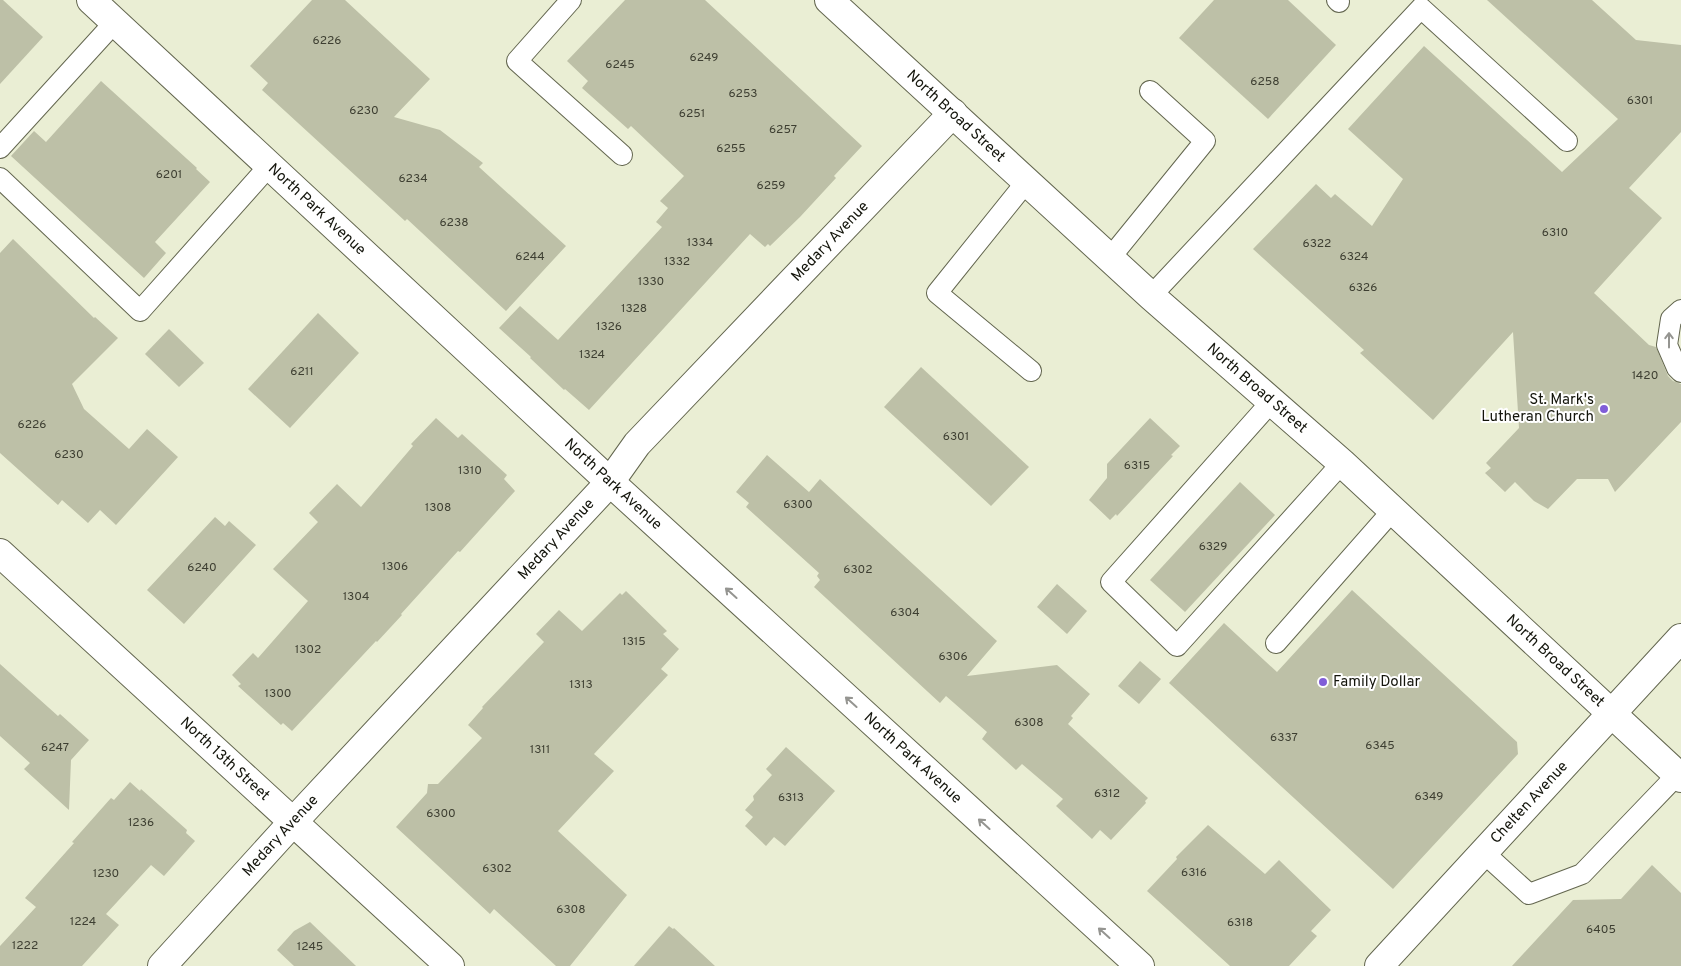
<svg xmlns="http://www.w3.org/2000/svg" width="1681" height="966" font-family="Overpass,sans-serif">
<style>
.building{fill:#bdc0a7}
.lines{fill:none;stroke-linecap:round;stroke-linejoin:round}
.lane-casing{stroke:#63664f;stroke-width:22}
.street-casing{stroke:#63664f;stroke-width:30}
.primary-casing{stroke:#63664f;stroke-width:30}
.lane{stroke:#fff;stroke-width:20}
.street{stroke:#fff;stroke-width:28}
.primary{stroke:#fff;stroke-width:28}
.oneway{stroke:#959591}
.poi-dot{fill:#805dd8;stroke:#fff;stroke-width:2}
.labels{text-anchor:middle;dominant-baseline:central;stroke-width:4;stroke-linejoin:round;paint-order:stroke}
.number-label{font-size:12px;fill:#3e3f32}
.street-label{font-size:15px;fill:#13140b;stroke:#fff}
.poi-label{font-size:15px;fill:#13140b;stroke:#fff;text-anchor:end}
</style>
<rect width="100%" height="100%" fill="#eaeed4"/>
<!-- building -->
<g class="building">
<path d="M0 0H3L43 37 0 84Z"/>
<path d="M312 0H345L430 79 394 117 440 130 483 163 479 167 566 246 506 311 407 219 405 221 262 90 268 83 250 66Z"/>
<path d="M625 0H705L862 146 834 176 836 178 800 217 770 246 768 244 765 247 750 234 589 410 565 389 564 390 530 358 531 357 499 328 520 306 558 340 662 227 656 222 668 208 660 201 684 176 631 126 628 129 582 88 588 81 567 61Z"/>
<path d="M1214 0H1288L1336 45 1268 119 1179 38Z"/>
<path d="M1487 0H1592L1636 40 1681 45V132L1629 188 1662 218 1594 293 1649 345 1656 347 1668 376 1673 381 1681 384V422L1615 492 1608 479H1577L1548 509 1534 501 1515 482 1505 492 1485 473 1491 468 1486 463 1519 428 1513 332 1433 420 1360 353 1364 350 1253 249 1316 184 1331 198 1335 194 1372 226 1403 179 1348 129 1424 46 1562 172 1618 119Z"/>
<path d="M101 81 197 168 196 169 210 182 155 242 166 253 144 278 11 156 34 131 46 142Z"/>
<path d="M13 239 94 318 95 317 118 338 72 384 84 409 129 449 147 429 178 457 116 525 100 510 88 523 62 500 58 505 0 453V253Z"/>
<path d="M318 313 359 353 290 428 248 389Z"/>
<path d="M169 329 204 363 179 387 145 354Z"/>
<path d="M921 367 1029 467 991 506 884 407Z"/>
<path d="M436 418 458 438 462 434 507 475 504 479 515 491 460 552 458 551 401 614 402 615 377 642 376 641 292 731 283 723 281 725 238 686 241 684 232 675 253 653 258 658 308 601 273 569 318 522 309 513 337 484 361 507 413 446 411 444Z"/>
<path d="M1150 418 1180 446 1171 455 1173 456 1117 516 1116 514 1110 520 1089 500 1107 478V464Z"/>
<path d="M767 455 809 492 820 479 997 641 967 676 1057 665 1090 694 1071 716 1073 718 1068 724 1148 798 1145 801 1146 803 1111 840 1100 830 1092 839 1056 806 1063 799 1022 764 1016 770 982 739 987 732 946 696 940 703 814 587 820 580 817 576 819 573 746 507 749 503 736 492Z"/>
<path d="M1240 482 1275 515 1185 612 1150 580Z"/>
<path d="M215 517 225 526 229 521 256 545 184 624 147 590Z"/>
<path d="M1057 584 1087 611 1067 634 1037 607Z"/>
<path d="M1352 590 1517 742 1518 754 1393 889 1169 683 1224 623 1277 672Z"/>
<path d="M626 591 667 631 663 634 679 649 661 669 668 675 594 754 614 771 558 831 627 895 570 966H556L494 909 490 914 396 827 427 793 428 784H438L482 738 468 725 483 708 482 707 544 642 536 634 559 610 582 631 620 593 622 595Z"/>
<path d="M1140 661 1161 679 1139 704 1118 686Z"/>
<path d="M0 664 58 716 60 714 89 740 71 760 69 810 24 769 30 763 0 736Z"/>
<path d="M786 747 835 791 785 846 774 837 766 846 745 826 753 817 745 810 754 800 753 796 772 775 766 769Z"/>
<path d="M130 782 140 791 141 789 187 830 186 833 195 841 164 876 151 865 106 914 119 925 82 966H0V946L36 907 25 898 74 843 72 842 111 798 114 800Z"/>
<path d="M1208 825 1265 874 1279 860 1331 910 1311 931 1317 936 1289 966H1230L1147 891 1177 859 1176 857Z"/>
<path d="M1652 865 1681 893V966H1512L1573 900 1621 899Z"/>
<path d="M310 922 356 966H294L277 950 294 931Z"/>
<path d="M669 926 673 929 674 928 715 966H634Z"/>
</g>
<g class="lines">
<defs>
<g id="lane">
<path d="M571 0 517 61 622 155"/>
<path d="M1337 0 1339 2"/>
<path d="M0 148 114 23"/>
<path d="M0 178 140 311 269 166"/>
<path d="M1027 181 937 293 1031 371"/>
<path d="M1110 258 1205 141 1150 91"/>
<path d="M1151 296 1421 8 1567 141"/>
<path d="M1681 310 1671 319 1667 345 1677 368 1681 372"/>
<path d="M1272 401 1111 582 1177 646 1342 463"/>
<path d="M1276 643 1393 510"/>
<path d="M1484 853 1529 894 1582 874 1678 774"/>
</g>
<g id="street">
<path id="s1" d="M91 0 610 482 1140 966"/>
<path id="s2" d="M0 553 450 966"/>
<path id="s3" d="M162 966 293 822 610 482 637 444 953 113"/>
<path id="s4" d="M1379 966 1681 638"/>
</g>
<g id="primary">
<path id="s5" d="M829 0 1151 296 1342 463 1681 778"/>
</g>
</defs>
<!-- lane casing -->
<use href="#lane" class="lane-casing"/>
<!-- street casing -->
<use href="#street" class="street-casing"/>
<!-- primary casing -->
<use href="#primary" class="primary-casing"/>
<!-- lane -->
<use href="#lane" class="lane"/>
<!-- street -->
<use href="#street" class="street"/>
<!-- primary -->
<use href="#primary" class="primary"/>
</g>
<!-- one-way arrows -->
<defs><path id="oneway-shaft" d="M-6 0H5M1.5-3L5.5 0L1.5 3" fill="none" stroke-width="1.6" stroke-linecap="round" stroke-linejoin="round" transform="scale(1.25)"/></defs>
<g class="oneway">
<use href="#oneway-shaft" transform="translate(1669 340) rotate(-90)"/>
<use href="#oneway-shaft" transform="translate(731 593) rotate(-138)"/>
<use href="#oneway-shaft" transform="translate(851 702) rotate(-138)"/>
<use href="#oneway-shaft" transform="translate(984 824) rotate(-138)"/>
<use href="#oneway-shaft" transform="translate(1104 933) rotate(-138)"/>
</g>
<!-- markers -->
<g class="poi-dot">
<circle cx="1604" cy="409" r="5"/>
<circle cx="1323" cy="682" r="5"/>
</g>
<g class="labels">
<!-- number labels -->
<g class="number-label">
<text x="327" y="41">6226</text>
<text x="704" y="58">6249</text>
<text x="620" y="65">6245</text>
<text x="1265" y="82">6258</text>
<text x="743" y="94">6253</text>
<text x="1640" y="101">6301</text>
<text x="364" y="111">6230</text>
<text x="692" y="114">6251</text>
<text x="783" y="130">6257</text>
<text x="731" y="149">6255</text>
<text x="169" y="175">6201</text>
<text x="413" y="179">6234</text>
<text x="771" y="186">6259</text>
<text x="454" y="223">6238</text>
<text x="1555" y="233">6310</text>
<text x="700" y="243">1334</text>
<text x="1317" y="244">6322</text>
<text x="530" y="257">6244</text>
<text x="1354" y="257">6324</text>
<text x="677" y="262">1332</text>
<text x="651" y="282">1330</text>
<text x="1363" y="288">6326</text>
<text x="634" y="309">1328</text>
<text x="609" y="327">1326</text>
<text x="592" y="355">1324</text>
<text x="302" y="372">6211</text>
<text x="1645" y="376">1420</text>
<text x="32" y="425">6226</text>
<text x="956" y="437">6301</text>
<text x="69" y="455">6230</text>
<text x="1137" y="466">6315</text>
<text x="470" y="471">1310</text>
<text x="798" y="505">6300</text>
<text x="438" y="508">1308</text>
<text x="1213" y="547">6329</text>
<text x="395" y="567">1306</text>
<text x="202" y="568">6240</text>
<text x="858" y="570">6302</text>
<text x="356" y="597">1304</text>
<text x="905" y="613">6304</text>
<text x="634" y="642">1315</text>
<text x="308" y="650">1302</text>
<text x="953" y="657">6306</text>
<text x="581" y="685">1313</text>
<text x="278" y="694">1300</text>
<text x="1029" y="723">6308</text>
<text x="1284" y="738">6337</text>
<text x="1380" y="746">6345</text>
<text x="55" y="748">6247</text>
<text x="540" y="750">1311</text>
<text x="1107" y="794">6312</text>
<text x="1429" y="797">6349</text>
<text x="791" y="798">6313</text>
<text x="441" y="814">6300</text>
<text x="141" y="823">1236</text>
<text x="497" y="869">6302</text>
<text x="1194" y="873">6316</text>
<text x="106" y="874">1230</text>
<text x="571" y="910">6308</text>
<text x="83" y="922">1224</text>
<text x="1240" y="923">6318</text>
<text x="1601" y="930">6405</text>
<text x="25" y="946">1222</text>
<text x="310" y="947">1245</text>
</g>
<!-- street labels -->
<g class="street-label">
<text stroke="none"><textPath href="#s5" startOffset="172">North Broad Street</textPath></text>
<text stroke="none"><textPath href="#s1" startOffset="308">North Park Avenue</textPath></text>
<text stroke="none"><textPath href="#s3" startOffset="986">Medary Avenue</textPath></text>
<text stroke="none"><textPath href="#s5" startOffset="578">North Broad Street</textPath></text>
<text stroke="none"><textPath href="#s1" startOffset="712">North Park Avenue</textPath></text>
<text stroke="none"><textPath href="#s3" startOffset="581">Medary Avenue</textPath></text>
<text stroke="none"><textPath href="#s5" startOffset="982">North Broad Street</textPath></text>
<text stroke="none"><textPath href="#s1" startOffset="1118">North Park Avenue</textPath></text>
<text stroke="none"><textPath href="#s2" startOffset="305">North 13th Street</textPath></text>
<text stroke="none"><textPath href="#s4" startOffset="222">Chelten Avenue</textPath></text>
<text stroke="none"><textPath href="#s3" startOffset="176">Medary Avenue</textPath></text>
</g>
<!-- poi labels -->
<g class="poi-label">
<text x="1594" y="400">St. Mark's<tspan x="1594" dy="17">Lutheran Church</tspan></text>
<text x="1333" y="682" text-anchor="start">Family Dollar</text>
</g>
</g>
</svg>
